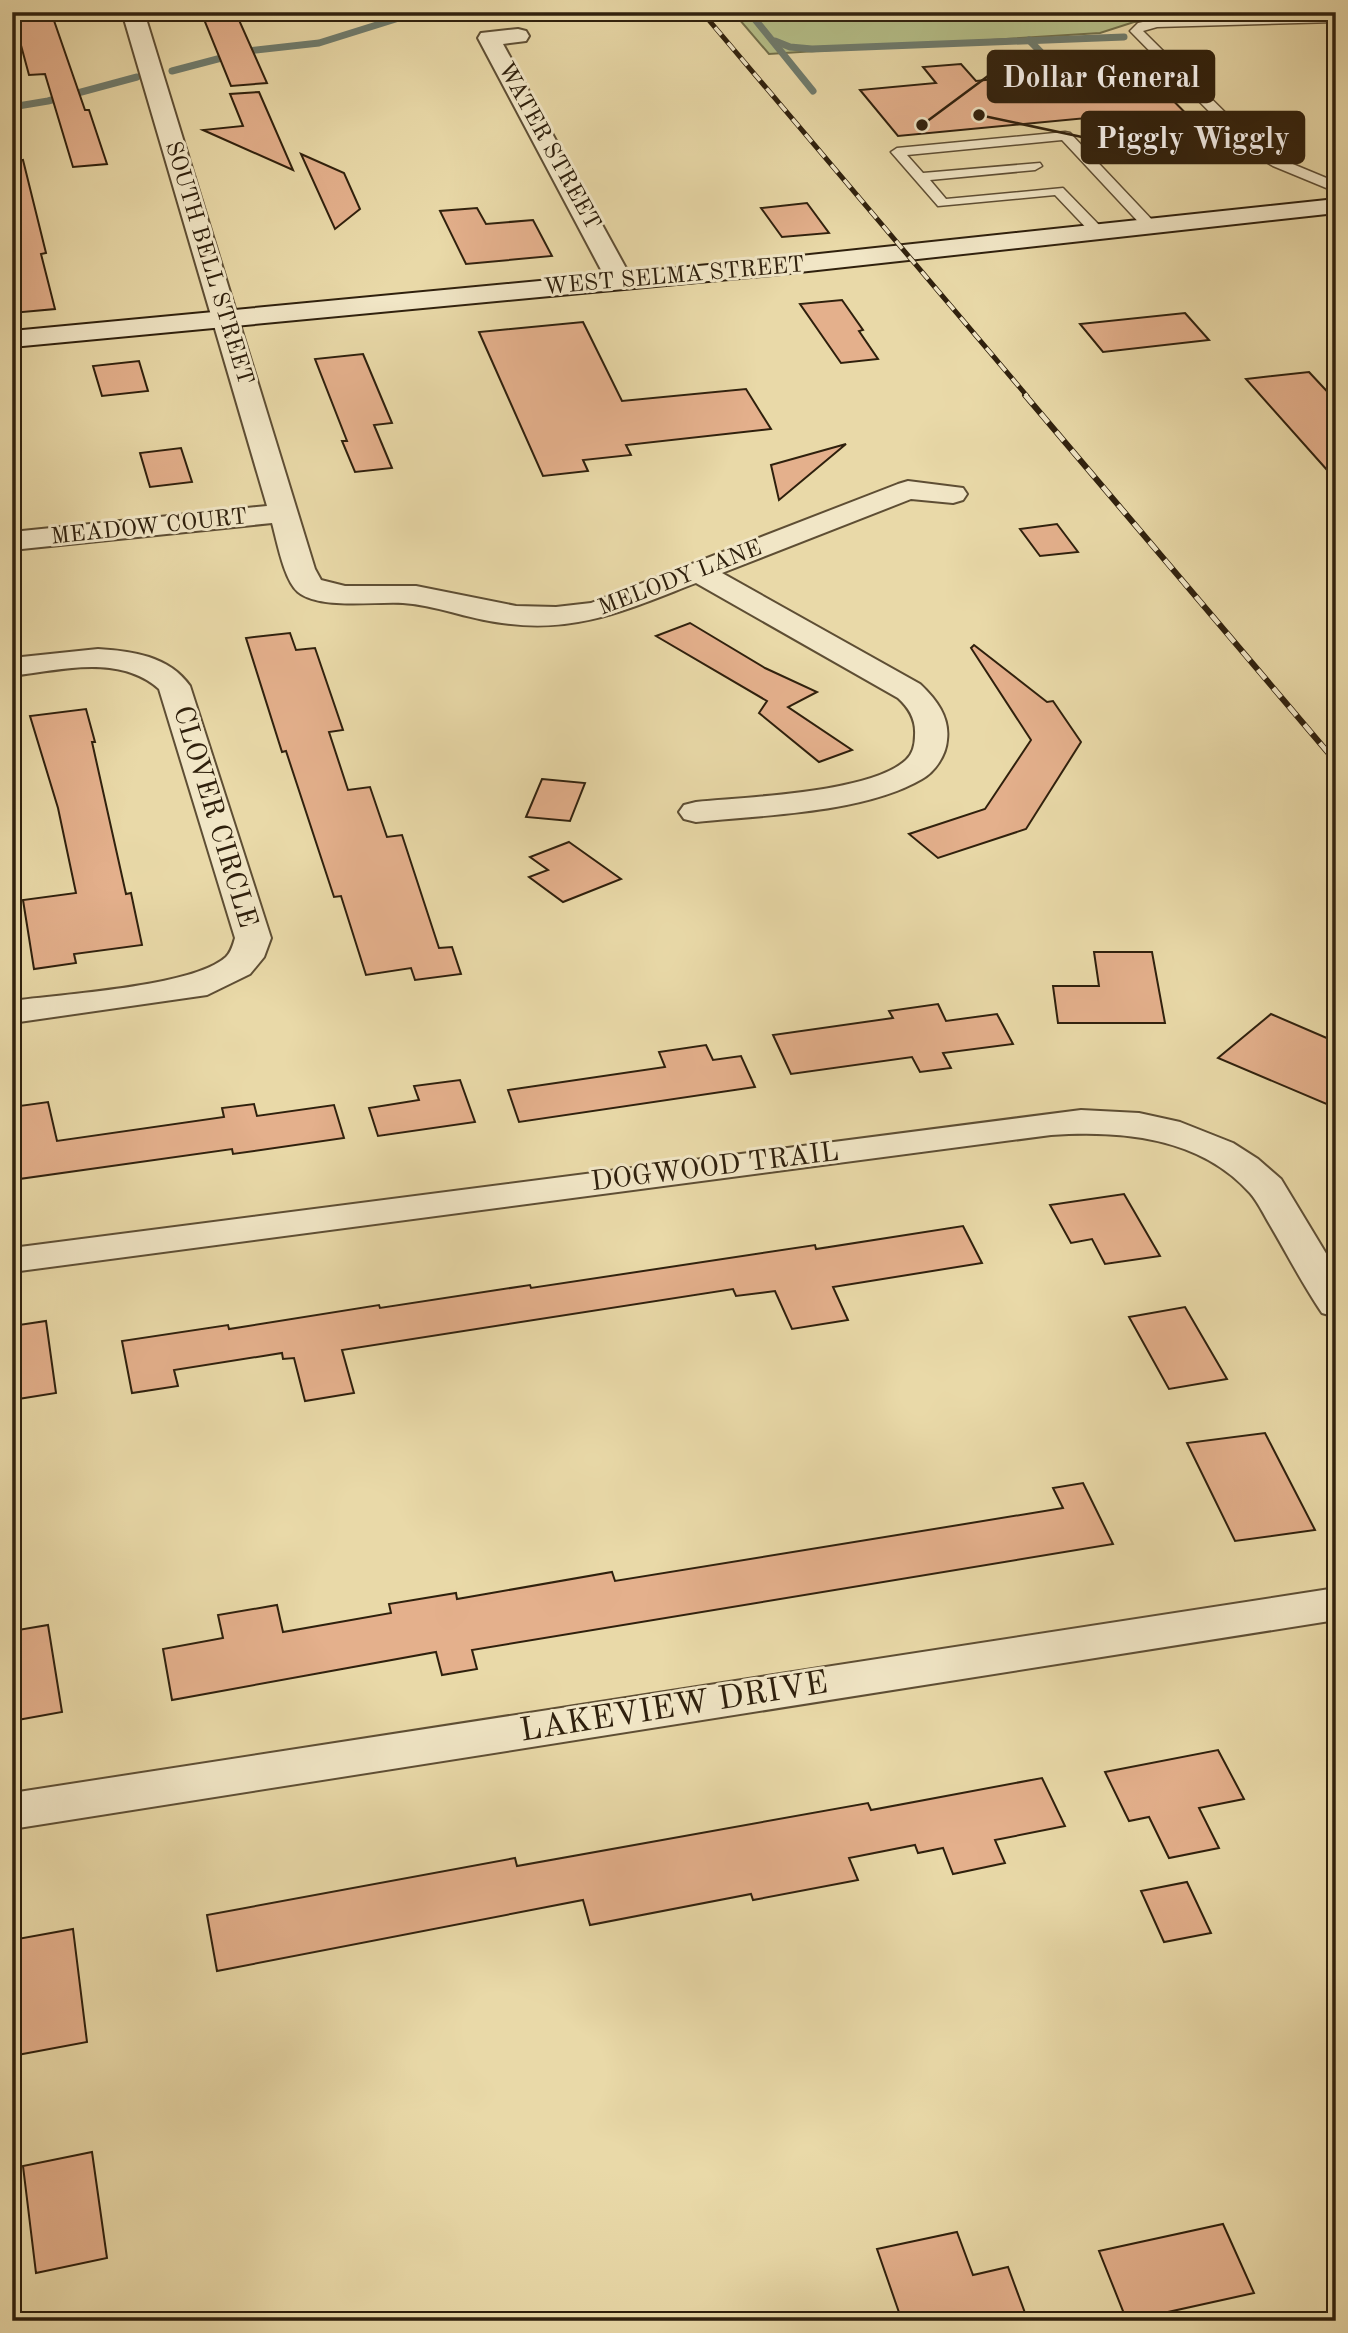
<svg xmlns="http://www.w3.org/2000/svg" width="1348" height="2333" font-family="'Old Standard TT',serif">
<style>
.green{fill:#b5bf89;stroke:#72704b;stroke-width:2}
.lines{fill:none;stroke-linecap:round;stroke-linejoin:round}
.stream{stroke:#6f7c6e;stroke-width:7}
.building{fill:#e4b08c;stroke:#2f200d;stroke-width:2}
.lane-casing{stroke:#5e4e34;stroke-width:3}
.street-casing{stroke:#5e4e34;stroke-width:4}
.secondary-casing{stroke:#2f200d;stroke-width:4}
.lane{fill:#f1e6c6;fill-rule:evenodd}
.street{fill:#f1e6c6;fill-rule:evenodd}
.secondary{fill:#f1e6c6;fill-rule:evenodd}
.rail-far1-casing{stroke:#2f200d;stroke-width:5}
.rail-casing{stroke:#2f200d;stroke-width:6}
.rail-far1{stroke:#f1e6c6;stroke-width:3.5;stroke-dasharray:10;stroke-linecap:butt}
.rail{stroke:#f1e6c6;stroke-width:4.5;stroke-dasharray:12;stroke-linecap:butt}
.labels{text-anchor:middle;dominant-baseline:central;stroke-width:6;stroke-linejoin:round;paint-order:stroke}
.far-street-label{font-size:23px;fill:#2f200d;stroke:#f1e6c6}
.street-label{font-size:28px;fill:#2f200d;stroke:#f1e6c6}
.near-street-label{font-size:33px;fill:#2f200d;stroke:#f1e6c6}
.leader{fill:none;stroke:#2f200d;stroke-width:2.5}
.callout-dot{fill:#2f200d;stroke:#f1e6c6;stroke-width:2.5}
.callout{fill:#2f200d;stroke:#2f200d;stroke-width:2.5}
.callout-label{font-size:30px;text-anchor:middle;font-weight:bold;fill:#fff}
</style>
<rect width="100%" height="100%" fill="#e9d9a8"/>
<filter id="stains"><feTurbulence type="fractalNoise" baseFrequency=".00286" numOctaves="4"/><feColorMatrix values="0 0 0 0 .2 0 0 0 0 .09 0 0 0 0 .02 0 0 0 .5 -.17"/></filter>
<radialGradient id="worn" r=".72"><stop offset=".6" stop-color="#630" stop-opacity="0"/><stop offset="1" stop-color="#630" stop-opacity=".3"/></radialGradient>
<!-- green -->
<path class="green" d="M733 12H1336V14L1134 22 1100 33 769 54Z"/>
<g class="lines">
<!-- stream -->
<g class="stream">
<path d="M749 12 813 91"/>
<path d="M1029 40 1069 81"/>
<path d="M775 41 790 47 812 49 1124 37"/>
<path d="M172 71 248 51 319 43 418 12"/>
<path d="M12 107 48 101 137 77"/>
<path d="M1094 108 1144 159"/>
</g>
</g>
<!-- building -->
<g class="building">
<path d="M12 12H51L85 110H89L107 164 73 167 45 74 29 75Z"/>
<path d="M234 15 239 20 267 83 231 86 203 17Z"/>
<path d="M1135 62 1224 152 1158 158 1118 115 898 136 860 90 936 83 923 67 961 64 976 81 1076 71 1072 67Z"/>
<path d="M259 92 293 170 203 130 243 126 230 94Z"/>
<path d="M301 154 344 173 360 209 335 229Z"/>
<path d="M23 160 46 253 41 254 55 309 12 313V162Z"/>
<path d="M807 203 829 233 782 237 761 208Z"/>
<path d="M477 208 486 224 533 220 552 256 466 264 440 211Z"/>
<path d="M842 300 863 330 859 331 878 359 841 363 800 304Z"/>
<path d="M1185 313 1209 340 1103 352 1080 324Z"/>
<path d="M583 322 622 401 746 389 771 429 626 445 631 455 583 460 588 471 543 476 479 332Z"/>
<path d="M363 354 392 423 374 425 392 468 355 472 342 441H347L315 359Z"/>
<path d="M139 361 148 391 102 396 93 366Z"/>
<path d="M1309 372 1336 401V480L1246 379Z"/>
<path d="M846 444 779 500 771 465Z"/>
<path d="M181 448 192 482 150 487 140 453Z"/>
<path d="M1057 524 1078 552 1040 556 1020 529Z"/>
<path d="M690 623 765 668 817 692 788 707 852 750 819 762 759 713 767 701 656 636Z"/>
<path d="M290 633 296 650 315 648 343 730 329 732 348 790 370 787 387 837 402 835 439 948 452 947 461 974 415 980 411 968 366 975 341 896 334 897 286 751 282 752 246 638Z"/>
<path d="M974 645 1047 702 1053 701 1081 742 1026 829 938 858 909 834 985 809 1031 740 971 648Z"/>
<path d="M86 709 95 742H92L126 894 131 893 142 945 74 954 76 963 34 969 23 900 76 893 58 808 30 716Z"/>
<path d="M542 779 585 783 570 821 526 817Z"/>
<path d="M569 842 621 879 563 902 529 877 548 870 530 857Z"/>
<path d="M1094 952H1152L1165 1023H1058L1053 986H1099Z"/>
<path d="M938 1004 946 1021 997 1014 1013 1044 943 1053 951 1068 920 1072 912 1057 791 1074 773 1035 893 1018 889 1011Z"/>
<path d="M1271 1014 1336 1042V1108L1218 1058Z"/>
<path d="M706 1045 713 1060 741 1056 755 1087 519 1122 508 1090 665 1067 659 1052Z"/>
<path d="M460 1080 475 1122 378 1136 369 1108 419 1100 414 1086Z"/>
<path d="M48 1102 57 1141 224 1117 222 1108 254 1104 257 1116 334 1105 344 1138 233 1154 232 1149 12 1180V1107Z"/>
<path d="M1124 1194 1160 1256 1105 1264 1092 1239 1071 1243 1050 1205Z"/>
<path d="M963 1226 982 1263 833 1287 848 1320 792 1329 775 1291 736 1296 733 1289 342 1350 354 1393 305 1401 294 1358 283 1359 282 1353 174 1370 178 1386 132 1393 122 1341 228 1325 229 1329 379 1305 380 1308 530 1285 531 1288 815 1245 816 1249Z"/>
<path d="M1185 1307 1227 1379 1169 1389 1129 1317Z"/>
<path d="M46 1321 56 1393 12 1400V1326Z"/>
<path d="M1265 1433 1315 1530 1235 1541 1187 1443Z"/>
<path d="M1083 1483 1113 1544 472 1650 477 1669 442 1675 436 1652 172 1700 163 1649 223 1638 218 1615 277 1605 283 1632 391 1613 389 1604 456 1593 457 1599 612 1572 615 1581 1063 1508 1053 1488Z"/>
<path d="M48 1625 62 1712 12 1721V1631Z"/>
<path d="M1218 1750 1244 1799 1199 1808 1219 1848 1169 1858 1149 1817 1129 1821 1105 1772Z"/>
<path d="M1042 1778 1065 1826 995 1840 1005 1863 953 1874 943 1848 918 1853 915 1845 849 1858 858 1880 753 1900 751 1894 590 1925 583 1900 217 1971 207 1915 515 1858 517 1866 868 1803 871 1810Z"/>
<path d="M1187 1882 1211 1933 1164 1942 1141 1891Z"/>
<path d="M73 1929 87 2042 12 2056V1940Z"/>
<path d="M92 2152 107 2258 36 2273 23 2166Z"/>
<path d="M1223 2224 1254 2293 1127 2321 1099 2251Z"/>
<path d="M957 2232 973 2275 1008 2267 1028 2321H902L877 2249Z"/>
</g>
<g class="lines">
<defs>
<g id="lane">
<path d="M1336 14V22L1157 27 1143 31 1257 144 1283 160 1336 182V192L1273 166 1247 150 1130 31 1138 23 1157 19Z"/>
<path d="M1065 132 1070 133 1155 223V229H1145L1062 140 907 155 923 173 1040 163 1042 166 1035 170 930 180 946 199 1063 188 1103 229V235H1093L1055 195 938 206 891 152 897 148Z"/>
</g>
<g id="street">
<path d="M122 12H144L315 569 321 580 345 586H416L516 606 556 607 591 603 898 484 908 481 963 488 967 494 963 500 953 503 911 499 722 573 920 684C936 699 950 717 947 740 946 755 935 772 922 779 864 813 763 815 696 822L684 819 679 812 684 805 696 802C745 797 871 793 906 760 913 754 915 744 915 735 916 719 909 708 898 698L696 583C628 609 577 634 502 623 468 619 436 605 403 603 376 601 320 610 298 592 284 580 277 541 272 523L12 550V532L267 506Z"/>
<path d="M518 29 526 31 529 36 526 41 503 44 633 281 629 286 620 289 611 286 607 281 478 38 481 33Z"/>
<path d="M98 649C132 651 169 656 190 686L271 938 264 957 250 974 207 995 12 1023V1001C61 994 193 987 226 957 231 952 233 945 235 938L159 689C119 654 61 670 12 676V658Z"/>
<path d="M1081 1110 1139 1113 1180 1122 1233 1143 1258 1159 1281 1179 1336 1270V1317L1322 1313C1303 1285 1287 1254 1270 1225 1264 1215 1258 1202 1250 1193 1200 1137 1121 1130 1051 1135L12 1272V1248Z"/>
<path d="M1336 1588V1620L12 1829V1793Z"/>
</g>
<path id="secondary" d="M1336 199V213L772 275 12 347V331L772 259Z"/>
</defs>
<!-- lane casing -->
<use href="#lane" class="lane-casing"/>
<!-- street casing -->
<use href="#street" class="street-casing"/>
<!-- secondary casing -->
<use href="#secondary" class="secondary-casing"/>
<!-- lane -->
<use href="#lane" class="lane"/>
<!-- street -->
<use href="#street" class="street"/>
<!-- secondary -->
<use href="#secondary" class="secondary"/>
<defs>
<path id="rail-far1" d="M702 12 1027 396"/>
<path id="rail" d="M1025 395 1336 762"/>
</defs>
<!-- rail-far1 casing -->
<use href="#rail-far1" class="rail-far1-casing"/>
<!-- rail casing -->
<use href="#rail" class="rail-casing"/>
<!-- rail-far1 -->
<use href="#rail-far1" class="rail-far1"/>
<!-- rail -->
<use href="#rail" class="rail"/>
</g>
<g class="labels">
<!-- far-street labels -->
<g class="far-street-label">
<text transform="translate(549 146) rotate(61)">WATER STREET</text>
<text transform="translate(209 263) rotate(73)">SOUTH BELL STREET</text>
<text transform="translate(674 276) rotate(-5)">WEST SELMA STREET</text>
<text transform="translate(149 527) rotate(-6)">MEADOW COURT</text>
<text transform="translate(680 578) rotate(-21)">MELODY LANE</text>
</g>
<!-- street labels -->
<g class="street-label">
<text transform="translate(214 817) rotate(73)">CLOVER CIRCLE</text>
<text transform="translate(715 1168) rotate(-7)">DOGWOOD TRAIL</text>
</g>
<!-- near-street labels -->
<g class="near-street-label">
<text transform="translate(674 1708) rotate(-9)">LAKEVIEW DRIVE</text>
</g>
</g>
<!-- callouts -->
<path class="leader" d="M922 125L988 76M979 115L1082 137"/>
<g class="callout-dot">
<circle cx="922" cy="125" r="7"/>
<circle cx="979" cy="115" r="7"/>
</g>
<g class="callout">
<rect x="988" y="51" width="226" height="51" rx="7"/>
<rect x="1082" y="112" width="222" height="51" rx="7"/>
</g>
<g class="callout-label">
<text x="1101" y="87">Dollar General</text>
<text x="1193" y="148">Piggly Wiggly</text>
</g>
<!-- margin -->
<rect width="1348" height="2333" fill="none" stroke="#e9d9a8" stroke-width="42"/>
<rect x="14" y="14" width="1320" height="2305" fill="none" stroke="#2f200d" stroke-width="3.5"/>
<rect x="21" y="21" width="1306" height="2291" fill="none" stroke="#2f200d" stroke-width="2"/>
<rect width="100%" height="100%" filter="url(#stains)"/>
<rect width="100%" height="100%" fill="url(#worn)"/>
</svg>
